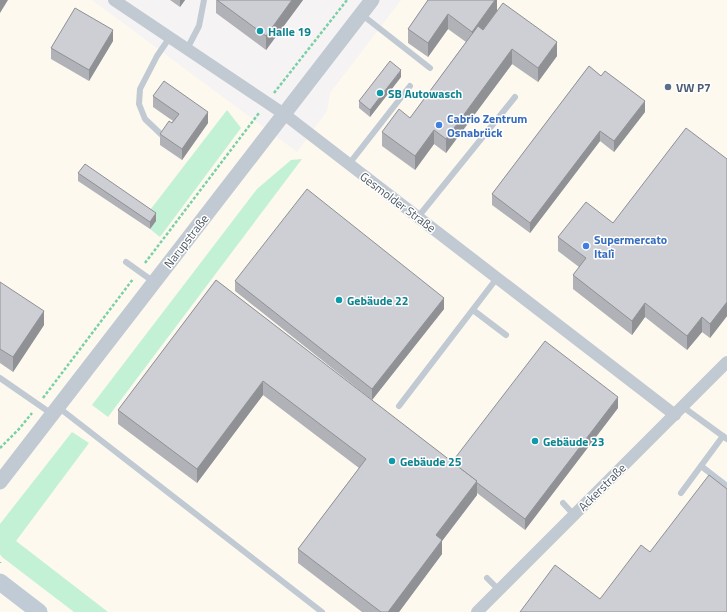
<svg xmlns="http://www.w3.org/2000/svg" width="727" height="612" font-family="'Titillium Web',sans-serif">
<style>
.commercial{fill:#fdf9ef}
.green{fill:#c3f1d5}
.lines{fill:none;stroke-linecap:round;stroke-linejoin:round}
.path{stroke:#7ad0a6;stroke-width:2.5;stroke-dasharray:3 2;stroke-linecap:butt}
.service{stroke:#c1cad2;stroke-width:6}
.minor{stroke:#c1cad2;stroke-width:12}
.tertiary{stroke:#c1cad2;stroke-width:15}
.secondary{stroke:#c1cbd6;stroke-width:17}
.wall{fill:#b0b2b7}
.shaded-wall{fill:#909195}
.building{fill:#cdcfd5;stroke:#909195}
.culture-dot{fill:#0f9aa8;stroke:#fff;stroke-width:1.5}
.service-dot{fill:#5c6f8a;stroke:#fff;stroke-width:1.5}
.shop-dot{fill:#3f7fe0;stroke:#fff;stroke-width:1.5}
.labels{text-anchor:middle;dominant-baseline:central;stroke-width:3;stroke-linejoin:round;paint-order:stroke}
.culture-label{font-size:12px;font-weight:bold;fill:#0d838f;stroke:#fff;text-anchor:start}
.service-label{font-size:12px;font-weight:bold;fill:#4e5e75;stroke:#fff;text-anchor:start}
.shop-label{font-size:12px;font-weight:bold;fill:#366cbe;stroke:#fff;text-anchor:start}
.street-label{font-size:12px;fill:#4a5661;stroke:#fff}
</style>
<rect width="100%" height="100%" fill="#f5f3f3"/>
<!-- commercial -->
<path class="commercial" d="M0 0H92L297 152 327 111 330 93 401 0H727V612H0Z"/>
<!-- green -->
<g class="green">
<path d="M227 110 241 128 160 237 150 229 147 214Z"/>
<path d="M302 159 108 417 92 405 257 189 291 160Z"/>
<path d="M72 432 89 443 16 541 108 612H74L2 557 0 554V524Z"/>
</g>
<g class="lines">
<!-- path -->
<g class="path">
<path d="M274 93 347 0"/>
<path d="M145 263 259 113"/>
<path d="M43 398 133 279"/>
<path d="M0 448 19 429 32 413"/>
<path d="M0 562V563"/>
</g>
<!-- service -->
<g class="service">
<path d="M361 14 430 68"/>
<path d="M187 49 199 26 204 0"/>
<path d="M165 138 145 119 139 104 140 89 157 56 170 37"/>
<path d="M349 164 410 86"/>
<path d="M418 217 515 97"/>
<path d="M126 262 154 282"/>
<path d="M473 310 506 335"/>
<path d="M0 378 52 414"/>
<path d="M399 406 497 278"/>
<path d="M58 407 322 612"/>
<path d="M683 407 727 439"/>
<path d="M701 466 727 486"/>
<path d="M681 493 723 436"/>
<path d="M563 503 574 515"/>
<path d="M487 578 499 590"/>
</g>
<!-- minor -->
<g class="minor">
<path d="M114 0 284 114 675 415"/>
<path d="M477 612 727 362"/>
</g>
<!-- tertiary -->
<path class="tertiary" d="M0 482 284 114 372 0"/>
<!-- secondary -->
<path class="secondary" d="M0 582 39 612"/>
</g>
<!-- wall -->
<g class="wall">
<path d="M170 0H185L180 7Z"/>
<path d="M216 0H303L266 50 216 13Z"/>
<path d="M428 0H497V11L557 56 538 82 512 64 446 153 434 144 415 170 382 146V132L410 118 466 42 448 29 428 57 408 43V29Z"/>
<path d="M113 41 89 81 51 59V48Z"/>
<path d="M589 66 645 112 614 152 600 141 530 233 492 205V194Z"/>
<path d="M401 77 370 117 359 108V101Z"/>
<path d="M153 96 208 123 182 160 160 145V134L173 121 153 107Z"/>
<path d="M727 159V316L710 338 702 332 687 350 645 317 632 335 573 289V275L579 267 558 251V237L613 223Z"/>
<path d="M78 173 156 221 150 229 78 181Z"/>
<path d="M216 280 452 462 618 408 525 530 477 493V495L442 541V554L399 612H362L298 563V549L359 468 263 395 197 483 118 424V410Z"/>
<path d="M235 281 444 309 372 400 235 291Z"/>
<path d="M0 282 44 325 13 372 0 363Z"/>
</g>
<!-- shaded-wall -->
<g class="shaded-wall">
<path d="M0 0H8L0 13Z"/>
<path d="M180 0H185L180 7Z"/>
<path d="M292 0H303L266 50V36Z"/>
<path d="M495 0H497V11L472 46V32Z"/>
<path d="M448 14V29L428 57V43Z"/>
<path d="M113 30V41L89 81V70Z"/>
<path d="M557 42V56L538 82V68Z"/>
<path d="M512 49V64L446 153V139Z"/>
<path d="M401 70V77L370 117V110Z"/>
<path d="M645 101V112L614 152V141Z"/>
<path d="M208 112V123L182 160V149Z"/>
<path d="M434 130V144L415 170V156Z"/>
<path d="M600 131V141L530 233V223Z"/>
<path d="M156 213V221L150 229V222Z"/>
<path d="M444 298V309L372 400V389Z"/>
<path d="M727 302V316L710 338V324Z"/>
<path d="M645 303V317L632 335V321Z"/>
<path d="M44 311V325L13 372V357Z"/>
<path d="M702 317V332L687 350V336Z"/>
<path d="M263 381V395L197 483V469Z"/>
<path d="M618 397V408L525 530V519Z"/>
<path d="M477 481V495L442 541V554L399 612H388L436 535Z"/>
</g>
<!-- building -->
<g class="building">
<path d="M217 0H292L266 36Z"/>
<path d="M428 0H495L472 32 448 14 428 43 408 29Z"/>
<path d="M503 3 557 42 538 68 512 49 446 139 434 130 415 156 382 132 399 109 410 118 478 26 483 30Z"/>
<path d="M75 8 113 30 89 70 51 48Z"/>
<path d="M390 61 401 70 370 110 359 101Z"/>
<path d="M589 66 601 76 605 71 645 101 614 141 600 131 530 223 492 194Z"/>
<path d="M164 81 208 112 182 149 160 134 169 121 172 123 179 114 153 96Z"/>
<path d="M686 128 727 159V302L710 324 702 317 687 336 645 303 632 321 573 275 586 258 558 237 586 202 613 223Z"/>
<path d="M85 164 156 213 150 222 78 173Z"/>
<path d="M307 189 444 298 372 389 235 281Z"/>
<path d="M216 280 477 481 436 535 442 540 388 612H381L298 549 366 459 263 381 197 469 118 410Z"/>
<path d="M0 282 44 311 13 357 0 349Z"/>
<path d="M545 341 618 397 525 519 476 482 477 481 452 462Z"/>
<path d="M709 475 727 489V612H520L555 565 600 599 641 545 650 552Z"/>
</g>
<!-- markers -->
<g class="culture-dot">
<circle cx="260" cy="31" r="4"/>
<circle cx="380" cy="93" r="4"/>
<circle cx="339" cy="300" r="4"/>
<circle cx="535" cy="441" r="4"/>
<circle cx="392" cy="461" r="4"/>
</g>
<circle class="service-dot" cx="668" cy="87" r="4"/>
<g class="shop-dot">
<circle cx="439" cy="125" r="4"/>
<circle cx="586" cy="246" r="4"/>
</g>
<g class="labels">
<!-- culture labels -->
<g class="culture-label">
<text x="268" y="31">Halle 19</text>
<text x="388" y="93">SB Autowasch</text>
<text x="347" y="300">Gebäude 22</text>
<text x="543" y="441">Gebäude 23</text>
<text x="400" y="461">Gebäude 25</text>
</g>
<!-- service labels -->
<g class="service-label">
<text x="676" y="87">VW P7</text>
</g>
<!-- shop labels -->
<g class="shop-label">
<text x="447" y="118">Cabrio Zentrum<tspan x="447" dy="14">Osnabrück</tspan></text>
<text x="594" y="239">Supermercato<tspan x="594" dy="14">Italì</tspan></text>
</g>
<!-- street labels -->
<g class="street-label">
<text transform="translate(398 202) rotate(37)">Gesmolder Straße</text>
<text transform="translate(186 241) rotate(-52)">Narupstraße</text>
<text transform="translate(602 487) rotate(-45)">Ackerstraße</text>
</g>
</g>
</svg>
